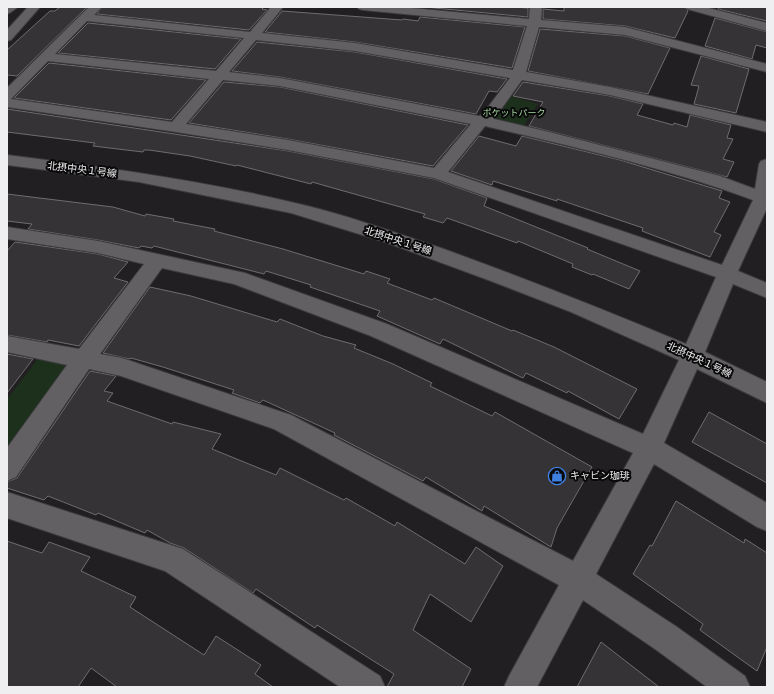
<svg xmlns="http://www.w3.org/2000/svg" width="774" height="694" font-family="'Fira Sans','Noto Sans JP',sans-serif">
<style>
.green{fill:#1c301c}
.building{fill:#353335;stroke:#6e6c6f}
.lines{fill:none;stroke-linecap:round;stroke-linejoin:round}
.minor-casing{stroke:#3c3b3d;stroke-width:2}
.minor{fill:#626063;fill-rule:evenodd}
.labels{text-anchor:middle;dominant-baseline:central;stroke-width:4;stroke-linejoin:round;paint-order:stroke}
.far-park-label{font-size:9px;fill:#a5d8a3;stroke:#0a090a}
.street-label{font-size:10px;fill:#efeef0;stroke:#0a090a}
.poi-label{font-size:10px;fill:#efeef0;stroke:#0a090a;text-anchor:start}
</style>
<rect width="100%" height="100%" fill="#211f21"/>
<!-- green -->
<g class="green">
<path d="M504 94 538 104 521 130 487 118Z"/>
<path d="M44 351 60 355 67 372 51 399 28 418 17 444 7 452V399Z"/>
</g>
<!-- building -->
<g class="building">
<path d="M60 7H87L17 76 7 75V50L50 11H55Z"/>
<path d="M102 7H264L262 9 267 10 249 30 97 14Z"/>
<path d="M424 7H512L528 8V17Z"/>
<path d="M564 7H684L688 11 675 38 625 26 543 19V9L564 11Z"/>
<path d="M719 7H767V21L718 9Z"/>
<path d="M282 11 402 20 403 19 418 21 420 17 525 27 512 68 355 42 265 32Z"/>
<path d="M715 18 767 32V48L756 45 752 59 705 46Z"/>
<path d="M88 23 241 39 215 69 58 53Z"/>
<path d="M540 29 625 36 670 48 648 94 528 71Z"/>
<path d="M257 42 355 52 507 79 497 92 489 91 476 114 280 77 232 71Z"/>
<path d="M701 56 749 69 736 113 694 104 699 86 691 85Z"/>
<path d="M49 63 206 80 171 120 14 98Z"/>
<path d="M224 82 280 87 468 125 433 166 288 139 189 123Z"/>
<path d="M523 82 610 96 643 104 637 115 673 125 674 123 687 127 690 115 731 125 727 138 733 139 723 159 734 162 727 177 529 126 543 102 513 96Z"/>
<path d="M7 109 288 151 434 179 487 198 484 206 588 248 587 249 640 271 629 289 593 274 592 275 572 267 573 264 518 241 517 243 447 218 443 223 423 217 425 214 312 182 311 184 237 165 236 166 190 156 149 150H144L143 152 93 146 95 143 7 132Z"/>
<path d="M479 136 516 146 522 136 620 160 722 191 719 198 730 202 714 232 721 235 710 257 642 231 643 228 557 199V201L493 181 492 185 451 171Z"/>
<path d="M7 194 113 207 145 216 146 214 174 219 173 221 215 229 214 231 283 249 364 274 366 271 390 279 387 283 432 300 434 298 512 331 513 330 554 347 637 389 619 419 568 391 567 393 526 373 523 378 443 339 440 344 377 316 380 311 310 287 311 285 266 271 264 274 154 246 152 248 141 246 139 248 98 240 28 229 32 224 7 221Z"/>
<path d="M15 242 98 254 128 262 114 278 128 282 79 346 48 340 47 342 7 335V251Z"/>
<path d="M150 287 191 296 277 322 280 319 323 336 356 345 354 348 393 364 432 383 430 386 492 416 495 412 592 467 557 528 551 547 484 506 482 511 426 477 423 481 334 435 335 433 263 400 260 403 232 393 234 390 163 367 131 358 130 359 103 353Z"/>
<path d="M7 354 33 359 7 393Z"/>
<path d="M90 371 116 376 104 391 113 393 107 401 172 424 173 422 221 434 212 449 276 475 280 468 344 500 346 498 395 526 397 522 465 564 476 547 503 566 471 622 430 594 413 630 471 669 462 687H387L394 674 317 625 315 628 256 589 253 593 184 548 170 543 147 530 145 533 98 513 96 515 48 496 44 500 7 488V482L17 478Z"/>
<path d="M709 412 767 444V483L692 442Z"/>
<path d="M676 501 744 543 745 539 767 553V647L757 671 700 630 703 624 633 574 650 545 652 546Z"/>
<path d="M7 541 42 553 49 542 90 557 81 571 136 597 130 607 204 655 216 636 261 665 255 674 273 687H117L91 668 78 687H7Z"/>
<path d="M601 642 659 687H577Z"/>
</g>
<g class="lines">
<defs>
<g id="minor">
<path d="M7 7H18L11 12 7 14Z"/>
<path d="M28 7H40L11 40 7 41V30Z"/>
<path d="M89 7 101 8 94 15 250 32 271 7H283L262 33 355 43 513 70 527 26 363 10 359 9 357 7H401L529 19 530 7H542L541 20 625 27 767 64V72L625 35 539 27 526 72 610 87 767 122V132L610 95 522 80 494 119 549 132 720 176 755 189 759 164 761 161 767 159V208L738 271 767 283V298L733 284 705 352 767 382V403L697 369 664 443 767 503V531L757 527 654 464 596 574 677 627 745 676 750 687H707L655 649 583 600 537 687H504L509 676 559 585 274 429 121 376 89 369 16 477 7 481V448L67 365 7 352V336L79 349 144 264 98 253 7 239V227L98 241 245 273 387 324 643 434 679 360 571 312 491 281 385 242 291 213 139 182 7 165V155C103 167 200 180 295 203 344 214 393 232 441 248 524 278 605 310 686 344L716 277 434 178 288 150 176 132 7 107V88ZM87 21 244 38 216 71 55 54ZM256 40 355 51 510 78 482 115 479 116 280 78 229 72ZM48 61 209 79 172 122 11 99ZM223 80 280 86 471 124 434 168 288 140 186 124ZM485 126C575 147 666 168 753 200L722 265 448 172ZM162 268 234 284 371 336 633 453 573 561 291 415 122 358 100 354Z"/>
<path d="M685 7H705L767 23V31L687 9Z"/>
<path d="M7 492 183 549 380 676 385 687H340L165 571 7 518Z"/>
</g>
</defs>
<!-- minor casing -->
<use href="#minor" class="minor-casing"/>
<!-- minor -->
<use href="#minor" class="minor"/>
</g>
<!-- icons -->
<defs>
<symbol id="shop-ring" viewBox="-11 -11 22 22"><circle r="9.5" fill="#0a090a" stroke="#3f7fe0" stroke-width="1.5"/><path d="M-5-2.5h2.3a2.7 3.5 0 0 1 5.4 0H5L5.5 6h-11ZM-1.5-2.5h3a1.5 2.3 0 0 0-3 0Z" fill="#3f7fe0"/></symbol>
</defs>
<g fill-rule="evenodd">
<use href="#shop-ring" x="547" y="466" width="20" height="20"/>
</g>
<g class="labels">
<!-- far-park labels -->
<g class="far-park-label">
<text x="514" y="113">ポケットパーク</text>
</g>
<!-- street labels -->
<g class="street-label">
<text transform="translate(82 170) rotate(7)">北摂中央１号線</text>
<text transform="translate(398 241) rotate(18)">北摂中央１号線</text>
<text transform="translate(699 360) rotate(25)">北摂中央１号線</text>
</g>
<!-- poi labels -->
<g class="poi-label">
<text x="570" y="476">キャビン珈琲</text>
</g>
</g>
<!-- border -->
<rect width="774" height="694" fill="none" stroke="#efeef0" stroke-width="16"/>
</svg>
